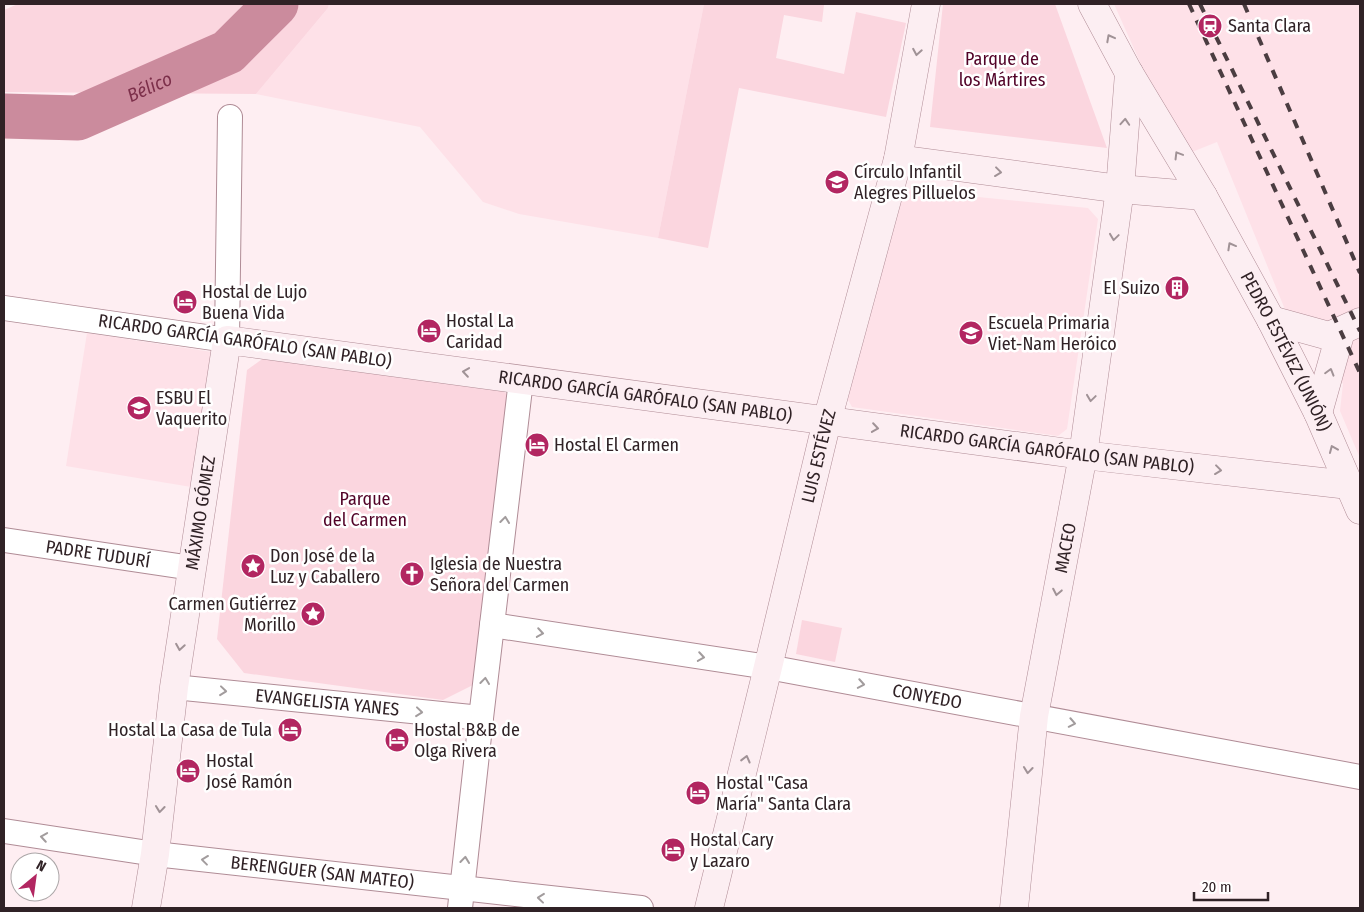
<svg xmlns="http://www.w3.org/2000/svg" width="1364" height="912" font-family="'Fira Sans Condensed',sans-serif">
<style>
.built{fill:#fee1e8}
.green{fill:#fbd6df}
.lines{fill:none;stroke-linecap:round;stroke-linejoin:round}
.river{stroke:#cb8b9d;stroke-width:45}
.street-casing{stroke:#b08c96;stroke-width:26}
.secondary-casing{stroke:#b08c96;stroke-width:29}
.street{stroke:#fff;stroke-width:24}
.secondary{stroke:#fceef2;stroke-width:28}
.rail{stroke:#4b3d41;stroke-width:4;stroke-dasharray:9 9;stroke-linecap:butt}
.oneway{stroke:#a09296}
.oneway2{stroke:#a29c9d}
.labels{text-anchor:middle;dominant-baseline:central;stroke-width:5;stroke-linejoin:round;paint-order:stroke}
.poi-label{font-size:18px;fill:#302226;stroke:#fff;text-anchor:start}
.park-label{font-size:18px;fill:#510227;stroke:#fff}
.street-label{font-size:18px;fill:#302226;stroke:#fff}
.water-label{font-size:19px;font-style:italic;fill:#7c2f4a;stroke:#fff}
</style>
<rect width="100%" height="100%" fill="#feeef2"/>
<!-- built -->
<g class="built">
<path d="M329 4H704L658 238 519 214 483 202 420 127 256 94 328 8Z"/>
<path d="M1114 4H1360V458L1340 411 1343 384 1318 329 1286 312 1217 142 1182 156Z"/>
<path d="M908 190 1088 208 1098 219 1067 429 1058 436 852 407 846 396 892 201Z"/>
<path d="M87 333 212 352 191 487 66 466Z"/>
</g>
<!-- green -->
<g class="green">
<path d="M18 4H329L328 8 256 94 4 92V10Z"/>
<path d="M704 4H818L824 5 822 22 784 15 776 58 844 74 856 12 906 23 886 117 739 88 708 248 658 238Z"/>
<path d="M943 4H1055L1107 148 930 127Z"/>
<path d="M265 357 500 387 515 403 475 684 443 700 244 673 217 639 247 370Z"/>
<path d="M802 620 842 628 835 662 796 654Z"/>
</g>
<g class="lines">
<!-- river -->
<path class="river" id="s1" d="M4 116 78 118 228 52 276 4"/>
<defs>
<g id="street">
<path d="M4 308 227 340 230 117"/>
<path id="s2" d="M4 540 192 568"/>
<path id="s3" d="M492 625 768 667 1360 777"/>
<path id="s4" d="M174 687 481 718"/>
<path id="s5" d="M4 831 155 854 641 908"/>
<path d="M460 908 481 718 521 380"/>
</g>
<g id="secondary">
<path id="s6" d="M1092 4 1129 73 1203 196 1271 320 1318 413 1360 510"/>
<path d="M898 159 1120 189 1203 196"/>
<path d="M1271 320 1329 336 1360 322"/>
<path d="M1318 413 1341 331"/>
<path id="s7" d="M146 908 155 854 174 687 227 340 1083 455 1349 485"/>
<path id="s8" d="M709 908 768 667 827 421 898 159 926 4"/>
<path id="s9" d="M1014 908 1034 716 1083 455 1120 189 1129 73"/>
</g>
</defs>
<!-- street casing -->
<use href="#street" class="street-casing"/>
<!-- secondary casing -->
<use href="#secondary" class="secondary-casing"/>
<!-- street -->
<use href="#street" class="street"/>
<!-- secondary -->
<use href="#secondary" class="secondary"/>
<!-- rail -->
<g class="rail">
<path d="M1189 4 1360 373"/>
<path d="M1200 4 1360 331"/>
<path d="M1244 4 1360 273"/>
</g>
</g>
<!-- one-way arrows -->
<defs><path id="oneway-chevron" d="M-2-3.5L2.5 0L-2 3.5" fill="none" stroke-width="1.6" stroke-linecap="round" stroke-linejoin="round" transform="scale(1.25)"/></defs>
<g class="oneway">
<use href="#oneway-chevron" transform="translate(1110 38) rotate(-118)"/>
<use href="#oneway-chevron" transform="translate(917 52) rotate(100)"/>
<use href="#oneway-chevron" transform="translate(1125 122) rotate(-86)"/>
<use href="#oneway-chevron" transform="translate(1178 155) rotate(-121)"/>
<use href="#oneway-chevron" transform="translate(998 172) rotate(7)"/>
<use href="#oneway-chevron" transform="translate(1114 237) rotate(98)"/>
<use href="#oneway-chevron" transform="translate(1231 246) rotate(-119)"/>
<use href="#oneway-chevron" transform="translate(466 372) rotate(-172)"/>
<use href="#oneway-chevron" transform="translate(1330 372) rotate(-74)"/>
<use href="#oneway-chevron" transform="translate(1091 398) rotate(98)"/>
<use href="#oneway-chevron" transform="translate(875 428) rotate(8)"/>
<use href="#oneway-chevron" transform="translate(1333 449) rotate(-113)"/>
<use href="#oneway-chevron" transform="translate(1218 470) rotate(7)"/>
<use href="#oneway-chevron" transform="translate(1057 592) rotate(101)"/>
<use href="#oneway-chevron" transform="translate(180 647) rotate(99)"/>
<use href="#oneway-chevron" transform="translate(746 759) rotate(-76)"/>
<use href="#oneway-chevron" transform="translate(1028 770) rotate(96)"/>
<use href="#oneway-chevron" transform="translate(160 809) rotate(96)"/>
</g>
<g class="oneway2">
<use href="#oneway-chevron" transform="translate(505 520) rotate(-83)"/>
<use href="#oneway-chevron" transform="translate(540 633) rotate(9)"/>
<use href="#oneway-chevron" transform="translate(701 657) rotate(9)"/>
<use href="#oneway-chevron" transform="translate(485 681) rotate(-83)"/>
<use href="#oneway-chevron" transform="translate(861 684) rotate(10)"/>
<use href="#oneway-chevron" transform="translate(223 691) rotate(6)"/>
<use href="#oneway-chevron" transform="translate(419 712) rotate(6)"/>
<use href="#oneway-chevron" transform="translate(1072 723) rotate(11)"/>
<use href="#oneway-chevron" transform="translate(44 837) rotate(-171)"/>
<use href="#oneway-chevron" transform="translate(205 860) rotate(-173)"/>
<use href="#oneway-chevron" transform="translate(465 860) rotate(-84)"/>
<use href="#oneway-chevron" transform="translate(541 898) rotate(-174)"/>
</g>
<!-- icons -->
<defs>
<symbol id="station-disc" viewBox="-11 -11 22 22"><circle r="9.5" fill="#b22661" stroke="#fff"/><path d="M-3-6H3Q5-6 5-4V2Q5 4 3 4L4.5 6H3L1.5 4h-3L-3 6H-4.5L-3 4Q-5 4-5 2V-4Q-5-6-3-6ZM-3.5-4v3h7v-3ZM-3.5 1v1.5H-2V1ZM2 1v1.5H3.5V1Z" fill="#fff"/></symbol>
<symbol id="school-disc" viewBox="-11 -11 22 22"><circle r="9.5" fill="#b22661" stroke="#fff"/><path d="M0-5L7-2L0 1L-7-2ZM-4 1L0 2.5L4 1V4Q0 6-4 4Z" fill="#fff"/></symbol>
<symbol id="building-disc" viewBox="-11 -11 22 22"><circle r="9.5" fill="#b22661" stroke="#fff"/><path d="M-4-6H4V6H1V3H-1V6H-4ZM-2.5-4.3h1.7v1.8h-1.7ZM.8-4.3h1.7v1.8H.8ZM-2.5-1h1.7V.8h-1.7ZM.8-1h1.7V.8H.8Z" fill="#fff"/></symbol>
<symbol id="hotel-disc" viewBox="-11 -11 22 22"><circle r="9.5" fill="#b22661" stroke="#fff"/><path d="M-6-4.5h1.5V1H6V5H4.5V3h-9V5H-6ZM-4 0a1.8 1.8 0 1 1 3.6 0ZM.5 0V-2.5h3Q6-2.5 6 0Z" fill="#fff"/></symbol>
<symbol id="sight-disc" viewBox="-11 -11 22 22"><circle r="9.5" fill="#b22661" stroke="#fff"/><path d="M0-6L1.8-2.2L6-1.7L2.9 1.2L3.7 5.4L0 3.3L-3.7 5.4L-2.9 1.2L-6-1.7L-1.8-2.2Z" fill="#fff"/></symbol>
<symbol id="church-disc" viewBox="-11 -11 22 22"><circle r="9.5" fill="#b22661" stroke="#fff"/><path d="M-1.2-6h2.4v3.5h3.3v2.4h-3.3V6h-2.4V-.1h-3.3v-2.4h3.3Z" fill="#fff"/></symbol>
</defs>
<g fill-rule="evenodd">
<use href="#station-disc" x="1196" y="12" width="28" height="28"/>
<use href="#school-disc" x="823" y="168" width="28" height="28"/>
<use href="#building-disc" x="1163" y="274" width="28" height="28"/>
<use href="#hotel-disc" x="171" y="288" width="28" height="28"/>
<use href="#hotel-disc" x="415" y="317" width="28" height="28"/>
<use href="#school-disc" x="957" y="319" width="28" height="28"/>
<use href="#school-disc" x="125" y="394" width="28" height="28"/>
<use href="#hotel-disc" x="523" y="431" width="28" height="28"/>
<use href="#sight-disc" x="239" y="552" width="28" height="28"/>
<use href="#church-disc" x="398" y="560" width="28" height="28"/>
<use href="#sight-disc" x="299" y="600" width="28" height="28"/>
<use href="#hotel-disc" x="276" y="716" width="28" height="28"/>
<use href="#hotel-disc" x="383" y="726" width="28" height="28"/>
<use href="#hotel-disc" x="174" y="757" width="28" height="28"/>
<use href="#hotel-disc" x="684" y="779" width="28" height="28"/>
<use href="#hotel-disc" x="659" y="836" width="28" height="28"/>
</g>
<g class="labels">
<!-- poi labels -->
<g class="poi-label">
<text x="1228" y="26">Santa Clara</text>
<text x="854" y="172">Círculo Infantil<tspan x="854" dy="21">Alegres Pilluelos</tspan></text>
<text x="1160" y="288" text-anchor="end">El Suizo</text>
<text x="202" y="292">Hostal de Lujo<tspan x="202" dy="21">Buena Vida</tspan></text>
<text x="446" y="321">Hostal La<tspan x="446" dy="21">Caridad</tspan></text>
<text x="988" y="323">Escuela Primaria<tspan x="988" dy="21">Viet-Nam Heróico</tspan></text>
<text x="156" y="398">ESBU El<tspan x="156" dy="21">Vaquerito</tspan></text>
<text x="554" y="445">Hostal El Carmen</text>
<text x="270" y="556">Don José de la<tspan x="270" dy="21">Luz y Caballero</tspan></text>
<text x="430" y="564">Iglesia de Nuestra<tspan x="430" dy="21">Señora del Carmen</tspan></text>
<text x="296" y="604" text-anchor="end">Carmen Gutiérrez<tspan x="296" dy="21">Morillo</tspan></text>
<text x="272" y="730" text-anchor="end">Hostal La Casa de Tula</text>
<text x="414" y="730">Hostal B&amp;B de<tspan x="414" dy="21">Olga Rivera</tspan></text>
<text x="206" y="761">Hostal<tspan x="206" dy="21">José Ramón</tspan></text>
<text x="716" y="783">Hostal "Casa<tspan x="716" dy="21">María" Santa Clara</tspan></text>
<text x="690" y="840">Hostal Cary<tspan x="690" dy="21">y Lazaro</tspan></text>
</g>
<!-- park labels -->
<g class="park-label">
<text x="1002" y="59">Parque de<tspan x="1002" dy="21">los Mártires</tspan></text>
<text x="365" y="499">Parque<tspan x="365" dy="21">del Carmen</tspan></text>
</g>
<!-- street labels -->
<g class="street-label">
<text transform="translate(245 341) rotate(8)">RICARDO GARCÍA GARÓFALO (SAN PABLO)</text>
<text stroke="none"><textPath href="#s6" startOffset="398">PEDRO ESTÉVEZ (UNIÓN)</textPath></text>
<text stroke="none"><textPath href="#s7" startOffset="996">RICARDO GARCÍA GARÓFALO (SAN PABLO)</textPath></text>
<text stroke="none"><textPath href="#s7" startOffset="1401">RICARDO GARCÍA GARÓFALO (SAN PABLO)</textPath></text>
<text stroke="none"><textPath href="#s8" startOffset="465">LUIS ESTÉVEZ</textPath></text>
<text stroke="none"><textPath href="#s7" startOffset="399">MÁXIMO GÓMEZ</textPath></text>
<text stroke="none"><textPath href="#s9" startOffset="364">MACEO</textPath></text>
<text stroke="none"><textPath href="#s2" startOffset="95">PADRE TUDURÍ</textPath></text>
<text stroke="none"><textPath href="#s3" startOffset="441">CONYEDO</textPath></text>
<text stroke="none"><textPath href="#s4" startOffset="154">EVANGELISTA YANES</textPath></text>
<text stroke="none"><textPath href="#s5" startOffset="321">BERENGUER (SAN MATEO)</textPath></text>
</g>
<!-- water labels -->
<g class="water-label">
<text stroke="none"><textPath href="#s1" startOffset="152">Bélico</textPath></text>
</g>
</g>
<!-- border -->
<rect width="1364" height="912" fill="none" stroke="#302226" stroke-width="10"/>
<!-- north arrow -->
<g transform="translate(35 877) rotate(29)"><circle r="24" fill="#ffffff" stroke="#aca7a8"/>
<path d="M0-4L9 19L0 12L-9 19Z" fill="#b22661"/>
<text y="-8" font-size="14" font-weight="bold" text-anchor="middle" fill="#302226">N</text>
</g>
<!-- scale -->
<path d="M1194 892v8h74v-8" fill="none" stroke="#302226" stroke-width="2.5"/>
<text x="1202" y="892" font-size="15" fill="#302226" stroke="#ffffff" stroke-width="4" paint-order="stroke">20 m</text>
</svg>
